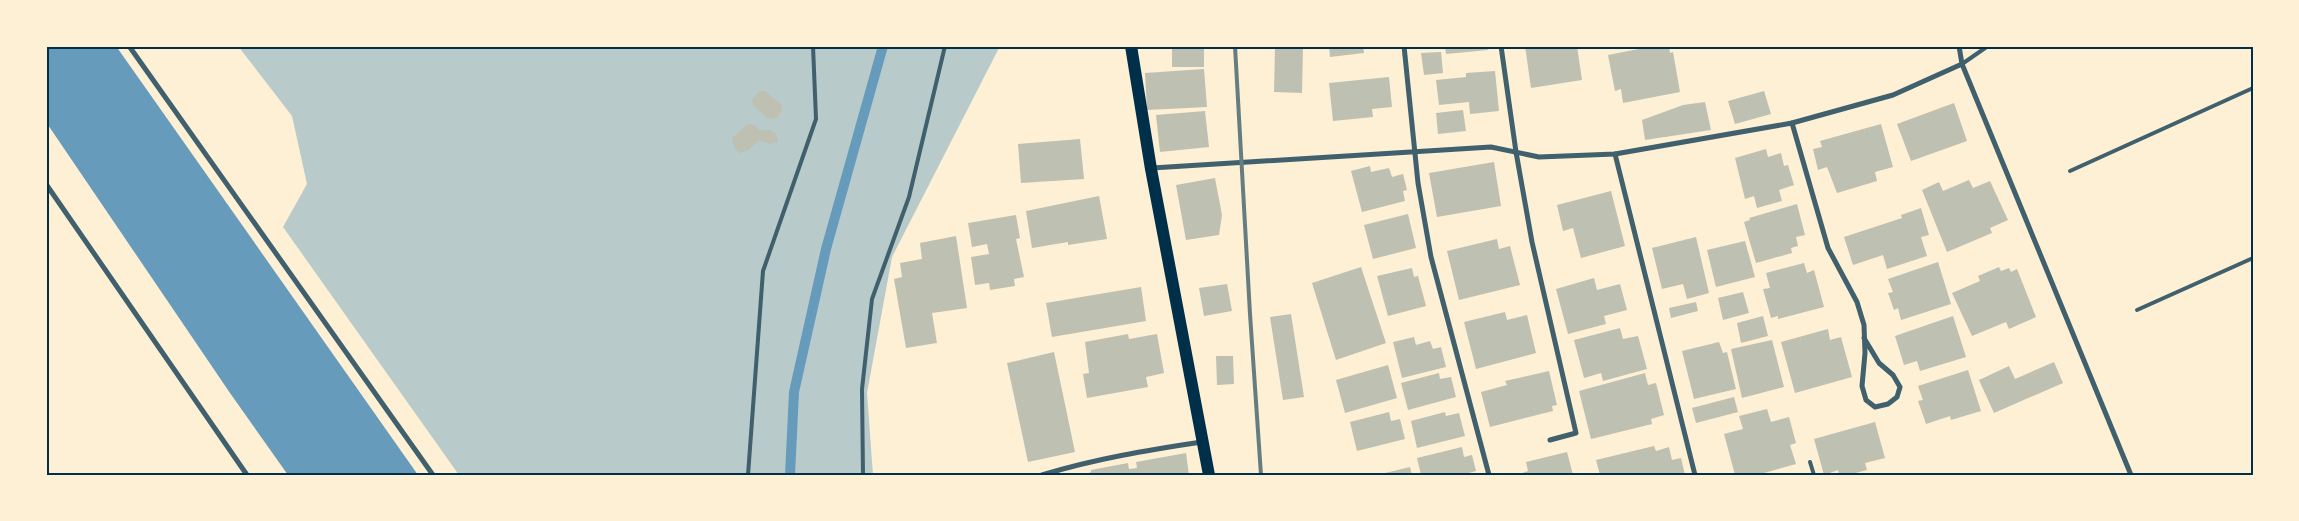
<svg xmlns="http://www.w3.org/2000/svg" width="2299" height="521" font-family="Poppins,sans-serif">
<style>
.green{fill:#b9caca}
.water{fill:#669bbc}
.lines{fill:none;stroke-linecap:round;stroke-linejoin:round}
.stream{stroke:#669bbc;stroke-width:10}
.building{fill:#bec0b2}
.service{stroke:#3f606c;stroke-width:4}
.minor{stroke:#3f606c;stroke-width:5}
.primary{stroke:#003049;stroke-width:12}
.rail{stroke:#657d81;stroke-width:4}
.neatline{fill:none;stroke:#003049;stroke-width:2}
</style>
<rect width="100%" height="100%" fill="#fdf0d5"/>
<!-- green -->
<path class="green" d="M238 46H1000L892 257 867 393 873 475H459L283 227 307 184 292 116Z"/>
<!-- water -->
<path class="water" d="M46 46H116L418 475H288L230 393 46 122Z"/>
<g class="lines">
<!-- stream -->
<path class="stream" d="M790 475 794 392 826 249 883 46"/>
</g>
<!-- building -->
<g class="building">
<rect x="1172" y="46" width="32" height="21"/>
<path d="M1275 46H1303L1302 93 1274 92Z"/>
<path d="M1329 46H1363L1364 53 1330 57Z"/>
<path d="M1445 46H1488V50L1446 54Z"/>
<path d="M1525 46H1577L1582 80 1531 88Z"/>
<path d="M1654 46H1669L1670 53 1673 52 1680 92 1623 103 1621 89 1615 91 1608 55Z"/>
<path d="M1441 52 1443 73 1424 75 1421 53Z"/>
<path d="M1204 69 1207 107 1147 110 1145 73Z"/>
<path d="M1495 71 1499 111 1470 114 1469 102 1439 105 1436 80 1466 77V73Z"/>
<path d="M1389 77 1392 107 1372 109 1373 117 1333 121 1329 83Z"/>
<path d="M760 91H765L781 104 782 110 778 117 773 119 767 118 753 105 752 99Z"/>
<path d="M1764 91 1771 114 1735 124 1728 101Z"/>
<path d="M1705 102 1711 130 1645 140 1642 120 1683 105Z"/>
<path d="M1954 103 1967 141 1911 161 1897 124Z"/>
<path d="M1463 110 1466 131 1438 134 1436 113Z"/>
<path d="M1205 111 1209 147 1160 152 1156 115Z"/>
<path d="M748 124 755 125 759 130H770L776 134 778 142 769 144 759 140 749 150 740 153 736 150 732 141 733 137Z"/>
<path d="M1881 124 1893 167 1875 172 1877 181 1837 193 1827 167 1818 170 1813 149 1822 147 1820 141Z"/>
<path d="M1080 139 1084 179 1021 183 1018 144Z"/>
<path d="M1766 149 1768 157 1781 153 1784 166 1788 165 1794 185 1779 190 1782 201 1757 208 1754 196 1745 199 1735 158Z"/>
<path d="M1494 162 1501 206 1437 217 1429 173Z"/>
<path d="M1370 166 1371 172 1389 168 1392 177 1403 174 1407 190 1403 191 1405 201 1362 212 1351 171Z"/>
<path d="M1215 178 1222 215 1219 235 1186 240 1176 185Z"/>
<path d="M1969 180 1973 188 1990 181 2008 220 1990 228 1992 233 1947 252 1922 190 1939 182 1943 191Z"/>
<path d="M1611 191 1625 246 1581 258 1573 228 1563 231 1557 205Z"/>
<path d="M1099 196 1107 239 1068 245V242L1032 248 1026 211Z"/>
<path d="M1797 204 1805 235 1796 237 1798 246 1791 248 1792 253 1756 263 1744 222 1750 220 1749 218Z"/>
<path d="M1921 208 1929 235 1921 237 1927 256 1887 269 1883 255 1853 265 1844 237 1902 218 1901 215Z"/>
<path d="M1408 214 1416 248 1373 259 1364 225Z"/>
<path d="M1016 215 1020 238 1016 239 1024 277 1014 279 1015 286 990 290 989 283 975 285 971 257 989 254 987 244 972 247 968 223Z"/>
<path d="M956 236 967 308 932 313 937 343 906 348 894 279 902 277 900 263 922 259 920 243Z"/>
<path d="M1696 237 1709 293 1687 299 1683 284 1662 289 1652 248Z"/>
<path d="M1497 239 1499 249 1510 246 1520 285 1459 300 1447 251Z"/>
<path d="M1745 241 1755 277 1716 287 1707 250Z"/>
<path d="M1938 262 1951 304 1901 320 1898 308 1894 310 1888 293 1893 292 1888 279Z"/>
<path d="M1804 263 1807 273 1814 270 1824 307 1778 319V316L1771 318 1763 289 1770 288 1766 273Z"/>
<path d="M1361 267 1386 343 1336 360 1312 283Z"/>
<path d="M1999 267 2001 271 2009 268 2011 272 2017 269 2036 317 2009 329 2006 322 1972 336 1952 293 1980 281 1978 276Z"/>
<path d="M1412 268 1414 277 1418 276 1426 306 1388 316 1377 276Z"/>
<path d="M1594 278 1597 290 1620 284 1627 310 1604 316 1606 324 1568 334 1556 289Z"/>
<path d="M1227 284 1232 311 1204 316 1199 288Z"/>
<path d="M1141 287 1146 321 1052 337 1046 303Z"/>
<path d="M1743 292 1749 313 1723 320 1718 298Z"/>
<path d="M1696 302 1698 311 1671 318 1669 308Z"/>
<path d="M1505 312 1507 320 1527 315 1536 353 1476 369 1464 322Z"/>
<path d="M1291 314 1304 397 1283 400 1270 317Z"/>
<path d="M1763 316 1768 336 1741 343 1737 323Z"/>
<path d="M1953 316 1966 357 1920 371 1917 361 1904 365 1895 336Z"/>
<path d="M1620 328 1623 339 1638 336 1647 369 1603 381 1601 373 1584 378 1574 340Z"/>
<path d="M1828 329 1830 340 1841 337 1852 377 1795 393 1781 342Z"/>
<path d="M1128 334 1129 339 1157 334 1164 373 1146 377 1148 387 1087 398 1083 374 1089 373 1085 342Z"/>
<path d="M1414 337 1416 345 1430 341 1433 349 1441 347 1446 367 1402 378 1393 342Z"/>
<path d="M1772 340 1784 387 1742 398 1731 349Z"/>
<path d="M1719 342 1723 353 1727 352 1736 389 1694 399 1682 351Z"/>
<path d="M1054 352 1075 452 1028 462 1007 363Z"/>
<path d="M1216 356H1233L1234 384 1217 385Z"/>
<path d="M2054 362 2063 383 1994 413 1979 380 2009 366 2015 379Z"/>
<path d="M1388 365 1397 398 1345 413 1336 380Z"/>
<path d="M1968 370 1981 411 1951 420 1950 416 1926 424 1918 401 1923 400 1918 386Z"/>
<path d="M1549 371 1557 405 1552 406 1553 411 1490 427 1481 392 1507 385 1505 381Z"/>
<path d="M1439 373 1440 379 1451 377 1456 397 1408 410 1401 383Z"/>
<path d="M1645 373 1648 385 1656 383 1664 415 1651 419 1652 424 1591 439 1579 391Z"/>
<path d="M1734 397 1738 412 1696 423 1692 408Z"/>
<path d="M1767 409 1771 422 1789 417 1796 443 1790 445 1796 464 1757 475H1735L1724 434 1743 429 1739 416Z"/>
<path d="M1389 412 1391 421 1400 419 1405 439 1357 451 1350 422Z"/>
<path d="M1445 412 1446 416 1459 413 1465 436 1417 448 1411 421Z"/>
<path d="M1875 422 1885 458 1865 463 1867 470 1848 475H1839L1838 470 1824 475 1814 439Z"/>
<path d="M1654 446 1656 451 1669 447 1672 460 1681 458 1685 475H1600L1596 460Z"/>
<path d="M1462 447 1464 457 1472 455 1476 471 1462 475H1421L1417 458Z"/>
<path d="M1567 452 1573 475H1516L1528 471 1526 462Z"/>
<path d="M1186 453 1189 475H1084L1091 472V470L1128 463 1129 469 1137 468 1136 462Z"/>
<path d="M1410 467 1412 475H1382L1381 474Z"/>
</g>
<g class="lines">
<!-- service -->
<g class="service">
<path d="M1962 64 1988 46"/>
<path d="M2070 171 2253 88"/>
<path d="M2137 310 2253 258"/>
<path d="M1810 462 1814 475"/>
<path d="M748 475 763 271 816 119 813 46"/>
<path d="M863 475 862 389 872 299 909 197 945 46"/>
</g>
<!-- minor -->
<g class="minor">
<path d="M129 46 433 475"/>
<path d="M1404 46 1418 183 1431 257 1489 475"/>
<path d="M1501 46 1516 152 1532 242 1576 433 1550 440"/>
<path d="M1959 46 1962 64 2131 475"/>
<path d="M1792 123 1828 248 1857 302 1864 325 1865 353 1862 386 1866 400 1875 407 1888 404 1897 397 1900 387 1893 375 1879 363 1864 338"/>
<path d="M1615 154 1695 475"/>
<path d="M1152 168 1491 147 1539 157 1615 154 1792 123 1893 95 1962 64"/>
<path d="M46 184 247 475"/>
<path d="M1042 475C1094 459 1148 450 1202 442"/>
</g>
<!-- primary -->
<path class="primary" d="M1131 46 1151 169 1209 475"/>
<!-- rail -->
<path class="rail" d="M1235 46 1250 314 1261 475"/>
</g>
<!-- border -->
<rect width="2299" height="521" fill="none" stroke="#fdf0d5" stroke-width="95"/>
<rect x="48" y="48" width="2204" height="426" class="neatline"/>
</svg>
